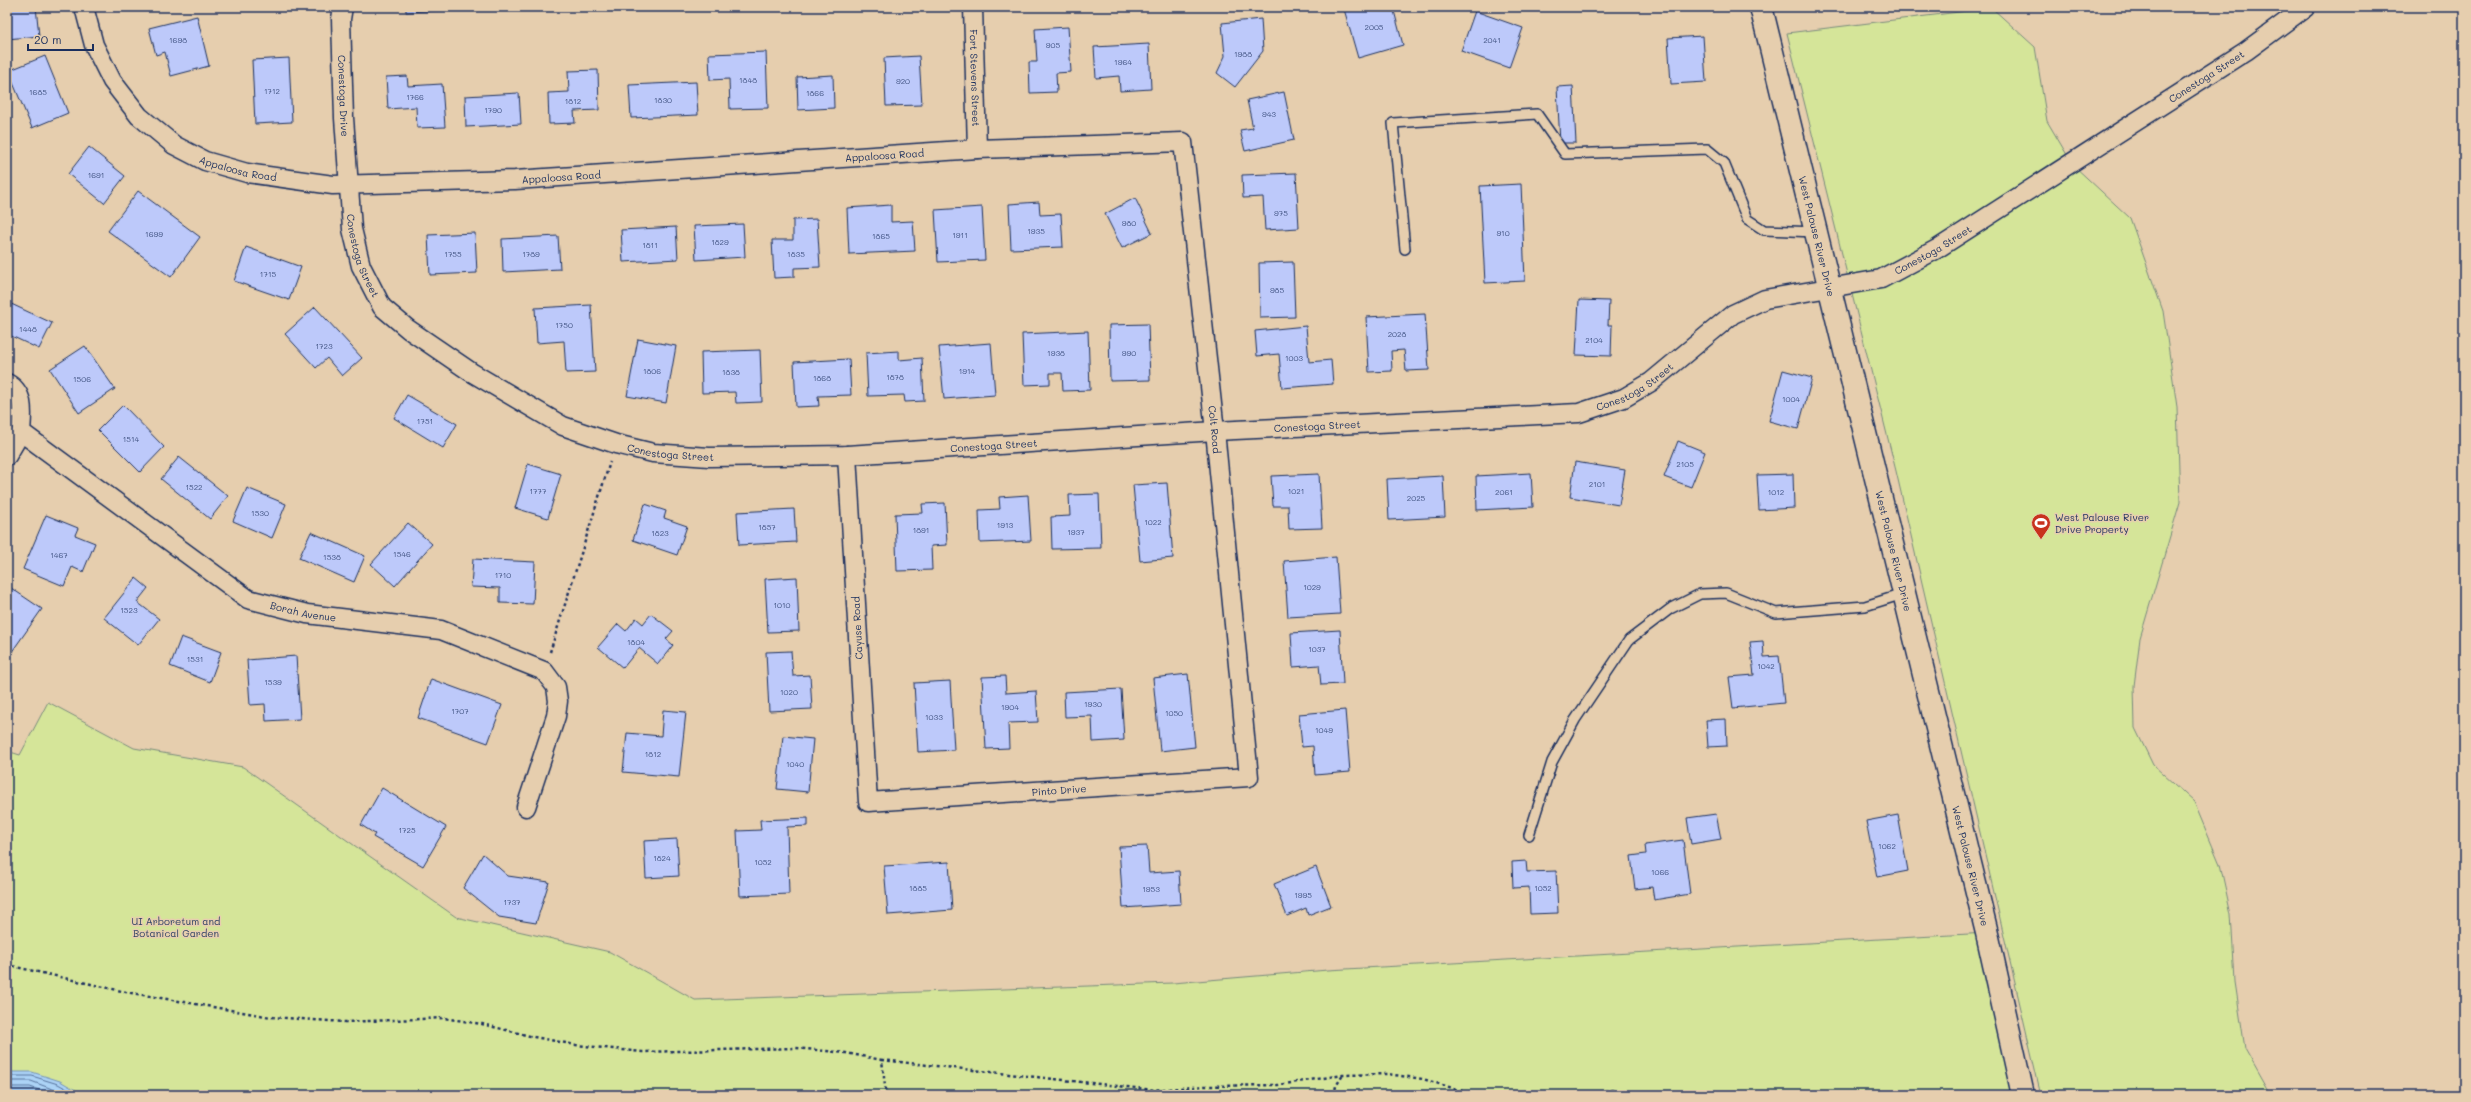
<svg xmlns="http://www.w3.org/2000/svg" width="2471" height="1102" font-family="Mali,sans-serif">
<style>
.green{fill:#d5e599;stroke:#788a7c}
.water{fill:#acd3f6;stroke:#7291b9}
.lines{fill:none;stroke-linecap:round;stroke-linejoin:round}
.shore{stroke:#55719b;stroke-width:1}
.building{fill:#bdc9fa;stroke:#1b2f5e}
.lane-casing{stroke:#1b2f5e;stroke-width:12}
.street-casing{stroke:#1b2f5e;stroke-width:21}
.secondary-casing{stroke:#1b2f5e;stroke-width:25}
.path{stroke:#1b2f5e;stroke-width:2.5;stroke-dasharray:3 3;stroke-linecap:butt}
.lane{stroke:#e6ceae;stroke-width:9}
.street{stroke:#e6ceae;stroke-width:18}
.secondary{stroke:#e6ceae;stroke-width:22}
.labels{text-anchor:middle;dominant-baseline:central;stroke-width:3;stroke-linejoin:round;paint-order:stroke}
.number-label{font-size:8px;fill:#445685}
.street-label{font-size:10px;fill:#1b2f5e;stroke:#e6ceae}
.poi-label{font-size:10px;fill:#1b2f5e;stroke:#e6ceae;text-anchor:start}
.park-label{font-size:10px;fill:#2e4164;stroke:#e6ceae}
</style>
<rect width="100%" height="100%" fill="#e6ceae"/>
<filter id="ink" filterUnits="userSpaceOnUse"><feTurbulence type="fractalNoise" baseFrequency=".025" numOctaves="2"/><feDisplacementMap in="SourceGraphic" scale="8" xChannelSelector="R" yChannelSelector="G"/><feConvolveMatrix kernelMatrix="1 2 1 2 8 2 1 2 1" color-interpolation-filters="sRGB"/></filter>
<g filter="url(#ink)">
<!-- green -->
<g class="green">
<path d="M1992 8 2035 47 2047 121 2073 165 2130 218 2163 311 2177 407 2180 502 2140 638 2134 686 2135 728 2153 765 2194 802 2220 864 2231 914 2235 982 2245 1049 2271 1095H2041L1896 471 1787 33Z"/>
<path d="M48 702 134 748 243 767 456 917 610 952 695 1000 1173 983 1328 970 1987 933 2023 1095H7V751L20 755Z"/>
</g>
<!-- water -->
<path class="water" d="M7 1072H32L60 1081 84 1095H7Z"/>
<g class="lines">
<!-- shore -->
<g class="shore">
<path d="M7 1076H32L58 1084 78 1095"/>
<path d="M7 1081H31L68 1095"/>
<path d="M7 1087H30L55 1095"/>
</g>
</g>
<!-- building -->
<g class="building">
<path d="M7 7H36L39 36 7 39Z"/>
<path d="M406 7H448L449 10 406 12Z"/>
<path d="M1351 7H1393L1403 45 1358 58 1344 9Z"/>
<path d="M1475 11 1523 28 1509 68 1461 51Z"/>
<path d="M197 16 209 66 171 76 165 52 156 55 149 28Z"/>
<path d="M1261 19 1263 51 1235 87 1217 73 1225 56 1222 23Z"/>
<path d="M1068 27 1071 72 1056 73 1057 92 1030 93 1029 62H1037L1035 29Z"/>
<path d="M1703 36 1706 82 1671 84 1668 38Z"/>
<path d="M1149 44 1151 89 1120 91 1119 76 1096 78 1094 47Z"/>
<path d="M766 52 768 108 730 109 729 79 710 80 709 54Z"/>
<path d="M45 56 68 113 32 128 8 71Z"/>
<path d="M919 56 922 105 886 106 884 58Z"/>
<path d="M289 58 292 122 255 124 252 60Z"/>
<path d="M598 70 599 110 574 111 575 123 549 124 548 93 569 92 568 71Z"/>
<path d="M833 75 834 108 798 110 797 77Z"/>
<path d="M407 76 408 86 442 84 445 127 417 128 416 107 388 109 386 77Z"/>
<path d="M696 82 698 115 631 118 629 85Z"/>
<path d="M1573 86 1576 143H1560L1557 87Z"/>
<path d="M1284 92 1294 140 1245 151 1240 130 1253 128 1247 100Z"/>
<path d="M519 93 521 124 466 127 465 96Z"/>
<path d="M89 147 125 176 104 203 68 174Z"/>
<path d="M1296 173 1299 228 1265 230 1263 197 1243 198 1242 175Z"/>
<path d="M1521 184 1525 281 1485 283 1480 186Z"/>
<path d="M138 191 200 237 171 277 108 231Z"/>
<path d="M1135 198 1152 233 1122 248 1105 214Z"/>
<path d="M1039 202 1040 215 1061 214 1063 247 1011 249 1009 204Z"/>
<path d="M891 205V222L913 221 915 251 849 254 847 208Z"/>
<path d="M982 207 985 260 938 262 935 210Z"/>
<path d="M817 219 820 267 794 268V277L774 278 772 240H793V220Z"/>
<path d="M743 224 745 257 696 260 694 226Z"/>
<path d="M676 227 678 259 623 262 621 230Z"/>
<path d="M475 233 477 273 430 275 428 235Z"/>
<path d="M558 236 560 269 503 272 502 239Z"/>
<path d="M246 247 301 267 289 300 234 281Z"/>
<path d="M1293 262 1295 317 1260 318 1259 263Z"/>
<path d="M1579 300 1609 301 1608 325H1612L1611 356 1576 355Z"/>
<path d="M7 302 52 323 39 349 7 334Z"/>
<path d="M591 305 595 372 566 373 564 341 537 343 535 308Z"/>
<path d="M315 307 362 358 342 376 327 358 316 368 285 334Z"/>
<path d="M1425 314 1429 370 1406 371 1404 350 1391 351 1392 371 1369 372 1366 317Z"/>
<path d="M1148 324 1150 380 1110 381 1109 325Z"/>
<path d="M1306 326 1309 362 1331 360 1333 384 1282 388 1279 354 1257 356 1255 331Z"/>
<path d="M1088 331 1090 390 1063 391 1062 373H1050V384L1024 385 1022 334Z"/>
<path d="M638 339 676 346 666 403 627 396Z"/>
<path d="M991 343 995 395 944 399 939 347Z"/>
<path d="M85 346 115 389 79 413 50 369Z"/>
<path d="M760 350 762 402 736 403 735 392 702 393 701 352Z"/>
<path d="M899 351V360L922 358 924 401 905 402 904 395 868 396 866 353Z"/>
<path d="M849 359 851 395 818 396 819 406 796 407 794 362Z"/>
<path d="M1783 370 1812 378 1798 429 1769 421Z"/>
<path d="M407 395 457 424 443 448 394 418Z"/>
<path d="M123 405 164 447 140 472 98 430Z"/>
<path d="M1678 441 1705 452 1691 487 1664 477Z"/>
<path d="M179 457 228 496 210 519 161 479Z"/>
<path d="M1575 462 1625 470 1619 505 1570 497Z"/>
<path d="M528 464 561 474 548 518 515 508Z"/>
<path d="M1531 473 1533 507 1477 510 1476 476Z"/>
<path d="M1319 474 1322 528 1289 529 1288 506H1273L1271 476Z"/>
<path d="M1793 474 1794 508 1759 510 1757 475Z"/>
<path d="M1443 476 1445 517 1389 520 1387 479Z"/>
<path d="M1167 483 1173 558 1140 561 1133 485Z"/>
<path d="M247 488 286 504 272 538 233 521Z"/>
<path d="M1099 494 1101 548 1052 549 1051 517 1070 516 1069 495Z"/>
<path d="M1028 495 1031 541 980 543 979 510 1000 509 999 497Z"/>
<path d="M945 503 947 545 931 546 932 570 897 571 895 514 923 513 922 504Z"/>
<path d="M645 504 666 511 664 518 687 526 677 555 633 540Z"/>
<path d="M794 509 796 542 739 545 737 512Z"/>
<path d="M46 515 78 528 75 535 95 543 83 572 72 567 64 586 23 569Z"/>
<path d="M408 523 432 544 395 586 371 564Z"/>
<path d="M311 532 365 556 354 582 299 558Z"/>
<path d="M1336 557 1340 614 1288 617 1284 561Z"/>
<path d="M473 559 535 562 533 604 500 603V588L471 587Z"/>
<path d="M797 577 799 631 768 632 765 579Z"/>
<path d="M136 578 148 588 137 602 159 619 138 645 104 618Z"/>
<path d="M11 588 42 609 11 653 7 650V593Z"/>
<path d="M651 614 673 631 666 639 673 645 658 664 639 648 623 668 598 647 618 624 626 631 636 618 643 624Z"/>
<path d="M1340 630 1343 684 1321 685 1319 665 1293 667 1291 633Z"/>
<path d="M181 637 221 652 210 682 170 666Z"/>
<path d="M1763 641 1764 657 1779 656 1784 703 1733 708 1729 677 1754 675 1750 642Z"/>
<path d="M791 651 793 676 810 675 812 709 769 711 766 652Z"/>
<path d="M296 656 300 719 266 721 265 704 250 705 247 660Z"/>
<path d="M1188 674 1195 747 1160 751 1153 678Z"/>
<path d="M1005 676 1006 693 1036 691 1038 722 1008 723 1009 748 986 749 982 677Z"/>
<path d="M431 679 502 705 488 743 418 718Z"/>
<path d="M950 681 954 750 918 752 914 683Z"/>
<path d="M1121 689 1124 740 1093 742 1092 716 1065 717 1064 692Z"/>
<path d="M663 710 686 712 679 777 623 772 627 733 661 736Z"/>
<path d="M1345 710 1350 772 1315 775 1313 746 1302 747 1299 714Z"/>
<path d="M1726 719 1727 746 1708 747 1706 720Z"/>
<path d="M783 736 813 739 808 792 777 789Z"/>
<path d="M382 788 446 827 423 866 373 837 375 834 361 825Z"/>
<path d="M1716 814 1721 839 1691 844 1687 818Z"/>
<path d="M1898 815 1908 871 1877 877 1866 821Z"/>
<path d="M808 818V826L787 827 789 894 740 896 737 831 761 830 760 820Z"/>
<path d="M677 839 679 876 646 878 644 841Z"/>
<path d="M1683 840 1690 894 1654 900 1652 887 1635 889 1631 856 1646 854 1645 845Z"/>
<path d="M1147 846 1149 873 1179 871 1181 904 1123 908 1119 847Z"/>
<path d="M483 854 508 876 549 882 536 923 499 917 463 888Z"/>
<path d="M1526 861 1527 872 1556 871 1558 913 1530 914 1529 887 1513 888 1512 862Z"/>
<path d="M949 862 952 910 888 915 884 866Z"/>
<path d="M1316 867 1331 906 1308 915 1306 908 1287 916 1274 884Z"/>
</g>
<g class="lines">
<defs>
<g id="lane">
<path d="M1405 249 1393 123 1537 114 1565 154 1707 149 1724 163 1747 219 1764 230 1815 232"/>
<path d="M1529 835 1552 762 1575 720 1629 640 1670 609 1700 594 1726 593 1776 613 1865 606 1903 594"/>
</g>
<g id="street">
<path id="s1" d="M84 7 94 45 112 81 139 116 174 145 205 161 247 173 333 185 515 180 977 149 1183 142 1215 431 1249 777 868 802 847 455"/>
<path id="s2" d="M343 7 341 19 344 118 352 229 361 266 382 307 408 329 471 372 563 426 616 444 653 453 709 457 847 455 1215 431 1579 413 1624 398 1651 382 1733 314 1765 299 1881 279 1937 249 2246 51 2306 7"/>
<path id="s3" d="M973 7 977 149"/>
<path id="s4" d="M7 383C26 393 22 415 21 432L248 599 307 614 441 630 544 671 556 687 558 701 556 716 526 807"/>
<path d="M7 456 21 432"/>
</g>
<g id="secondary">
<path id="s5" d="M1761 7 1987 933 2023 1095"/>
</g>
</defs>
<!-- lane casing -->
<use href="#lane" class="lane-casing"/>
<!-- street casing -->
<use href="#street" class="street-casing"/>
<!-- secondary casing -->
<use href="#secondary" class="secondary-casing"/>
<!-- path -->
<g class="path">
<path d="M550 652 610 462"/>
<path d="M7 965 126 992 271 1017 344 1022 444 1018 482 1024 534 1037 576 1045 642 1052 796 1048 846 1053 882 1060 886 1095"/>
<path d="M882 1060 1154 1090 1205 1086 1278 1085 1343 1075 1387 1074 1423 1079 1475 1095"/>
<path d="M1334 1095 1336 1086 1343 1075"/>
<path d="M1593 1095C1604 1089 1625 1088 1635 1095"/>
</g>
<!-- lane -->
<use href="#lane" class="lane"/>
<!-- street -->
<use href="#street" class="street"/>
<!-- secondary -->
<use href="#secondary" class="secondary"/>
</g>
</g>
<!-- icons -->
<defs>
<symbol id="stadium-pin" viewBox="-11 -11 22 30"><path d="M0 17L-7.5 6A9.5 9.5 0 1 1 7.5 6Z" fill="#c8321e" stroke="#e6ceae"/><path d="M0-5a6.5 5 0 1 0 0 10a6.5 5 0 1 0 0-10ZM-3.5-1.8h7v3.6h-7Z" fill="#fff"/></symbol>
</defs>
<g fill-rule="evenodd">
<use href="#stadium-pin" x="2030" y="512" width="22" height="30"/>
</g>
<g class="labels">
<!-- number labels -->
<g class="number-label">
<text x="1374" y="27">2005</text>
<text x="178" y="40">1698</text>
<text x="1492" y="40">2041</text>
<text x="1053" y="45">905</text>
<text x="1243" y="54">1988</text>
<text x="1123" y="62">1964</text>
<text x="748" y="80">1848</text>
<text x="903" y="81">920</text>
<text x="272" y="91">1712</text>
<text x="38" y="92">1685</text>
<text x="815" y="93">1866</text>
<text x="415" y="97">1766</text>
<text x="663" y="100">1830</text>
<text x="573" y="101">1812</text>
<text x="493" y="110">1790</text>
<text x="1269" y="114">943</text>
<text x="96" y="175">1691</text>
<text x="1281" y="213">975</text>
<text x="1129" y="223">980</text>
<text x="1036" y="231">1935</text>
<text x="1503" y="233">910</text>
<text x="154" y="234">1699</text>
<text x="960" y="235">1911</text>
<text x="881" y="236">1865</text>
<text x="720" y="242">1829</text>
<text x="650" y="245">1811</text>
<text x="453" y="254">1755</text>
<text x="531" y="254">1789</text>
<text x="796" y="254">1835</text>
<text x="268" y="274">1715</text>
<text x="1277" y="290">985</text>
<text x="564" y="325">1750</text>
<text x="28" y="329">1448</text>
<text x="1397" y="334">2028</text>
<text x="1594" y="340">2104</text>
<text x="324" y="346">1723</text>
<text x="1056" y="353">1938</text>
<text x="1129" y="353">990</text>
<text x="1294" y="358">1003</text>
<text x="652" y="371">1806</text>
<text x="967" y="371">1914</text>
<text x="731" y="372">1838</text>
<text x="895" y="377">1878</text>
<text x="822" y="378">1868</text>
<text x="82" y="379">1506</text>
<text x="1791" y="399">1004</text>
<text x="425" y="421">1751</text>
<text x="131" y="439">1514</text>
<text x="1685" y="464">2105</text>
<text x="1597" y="484">2101</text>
<text x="194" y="487">1522</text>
<text x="538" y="491">1777</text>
<text x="1296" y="491">1021</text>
<text x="1504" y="492">2061</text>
<text x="1776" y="492">1012</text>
<text x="1416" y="498">2025</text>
<text x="260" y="513">1530</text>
<text x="1153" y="522">1022</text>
<text x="1005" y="525">1913</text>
<text x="767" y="527">1857</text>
<text x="921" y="530">1891</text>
<text x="1076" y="532">1937</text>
<text x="660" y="533">1823</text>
<text x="402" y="554">1546</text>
<text x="59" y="555">1467</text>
<text x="332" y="557">1538</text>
<text x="503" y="575">1710</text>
<text x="1312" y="587">1029</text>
<text x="782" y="605">1010</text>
<text x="129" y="610">1523</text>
<text x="636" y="642">1804</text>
<text x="1317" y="649">1037</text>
<text x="195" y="659">1531</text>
<text x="1766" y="666">1042</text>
<text x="273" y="682">1539</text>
<text x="789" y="692">1020</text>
<text x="1093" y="704">1930</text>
<text x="1010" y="707">1904</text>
<text x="460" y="711">1707</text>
<text x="1174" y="713">1050</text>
<text x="934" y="717">1033</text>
<text x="1324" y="730">1049</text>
<text x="653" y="754">1812</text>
<text x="795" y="764">1040</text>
<text x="407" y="830">1725</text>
<text x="1887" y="846">1062</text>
<text x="662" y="858">1824</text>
<text x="763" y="862">1052</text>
<text x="1660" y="872">1066</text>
<text x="918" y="888">1885</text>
<text x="1543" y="888">1052</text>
<text x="1151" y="889">1953</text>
<text x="1303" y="895">1995</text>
<text x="512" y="902">1737</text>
</g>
<!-- street labels -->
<g class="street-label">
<text stroke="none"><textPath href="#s2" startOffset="2267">Conestoga Street</textPath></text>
<text stroke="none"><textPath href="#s3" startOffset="71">Fort Stevens Street</textPath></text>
<text stroke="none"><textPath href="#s2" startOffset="89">Conestoga Drive</textPath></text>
<text stroke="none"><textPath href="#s1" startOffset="887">Appaloosa Road</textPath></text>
<text stroke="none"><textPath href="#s1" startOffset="238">Appaloosa Road</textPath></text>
<text stroke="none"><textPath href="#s1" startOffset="563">Appaloosa Road</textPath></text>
<text stroke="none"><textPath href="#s5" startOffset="236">West Palouse River Drive</textPath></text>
<text stroke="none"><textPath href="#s2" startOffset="1943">Conestoga Street</textPath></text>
<text stroke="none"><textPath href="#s2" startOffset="251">Conestoga Street</textPath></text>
<text stroke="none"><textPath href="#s2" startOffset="1607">Conestoga Street</textPath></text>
<text stroke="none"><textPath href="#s2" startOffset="1283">Conestoga Street</textPath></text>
<text stroke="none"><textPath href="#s1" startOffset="1475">Colt Road</textPath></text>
<text stroke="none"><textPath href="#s2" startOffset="959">Conestoga Street</textPath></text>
<text stroke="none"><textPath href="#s2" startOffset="635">Conestoga Street</textPath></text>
<text stroke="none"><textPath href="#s5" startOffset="560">West Palouse River Drive</textPath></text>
<text stroke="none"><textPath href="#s4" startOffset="393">Borah Avenue</textPath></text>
<text transform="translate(857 628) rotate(-93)">Cayuse Road</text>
<text transform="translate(1059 790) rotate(-4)">Pinto Drive</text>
<text stroke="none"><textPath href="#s5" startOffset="884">West Palouse River Drive</textPath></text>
</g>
<!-- poi labels -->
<g class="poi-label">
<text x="2055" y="517">West Palouse River<tspan x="2055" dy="12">Drive Property</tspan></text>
</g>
<!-- park labels -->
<g class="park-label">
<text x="176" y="921">UI Arboretum and<tspan x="176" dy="12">Botanical Garden</tspan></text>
</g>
</g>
<!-- margin -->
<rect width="2471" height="1102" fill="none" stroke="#e6ceae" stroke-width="24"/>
<rect x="12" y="12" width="2447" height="1078" fill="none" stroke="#1b2f5e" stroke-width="1.5" filter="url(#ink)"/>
<!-- scale -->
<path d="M28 44v6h65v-6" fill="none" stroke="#1b2f5e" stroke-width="2"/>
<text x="34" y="44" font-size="12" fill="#1b2f5e" stroke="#e6ceae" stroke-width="3" paint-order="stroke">20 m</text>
</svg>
